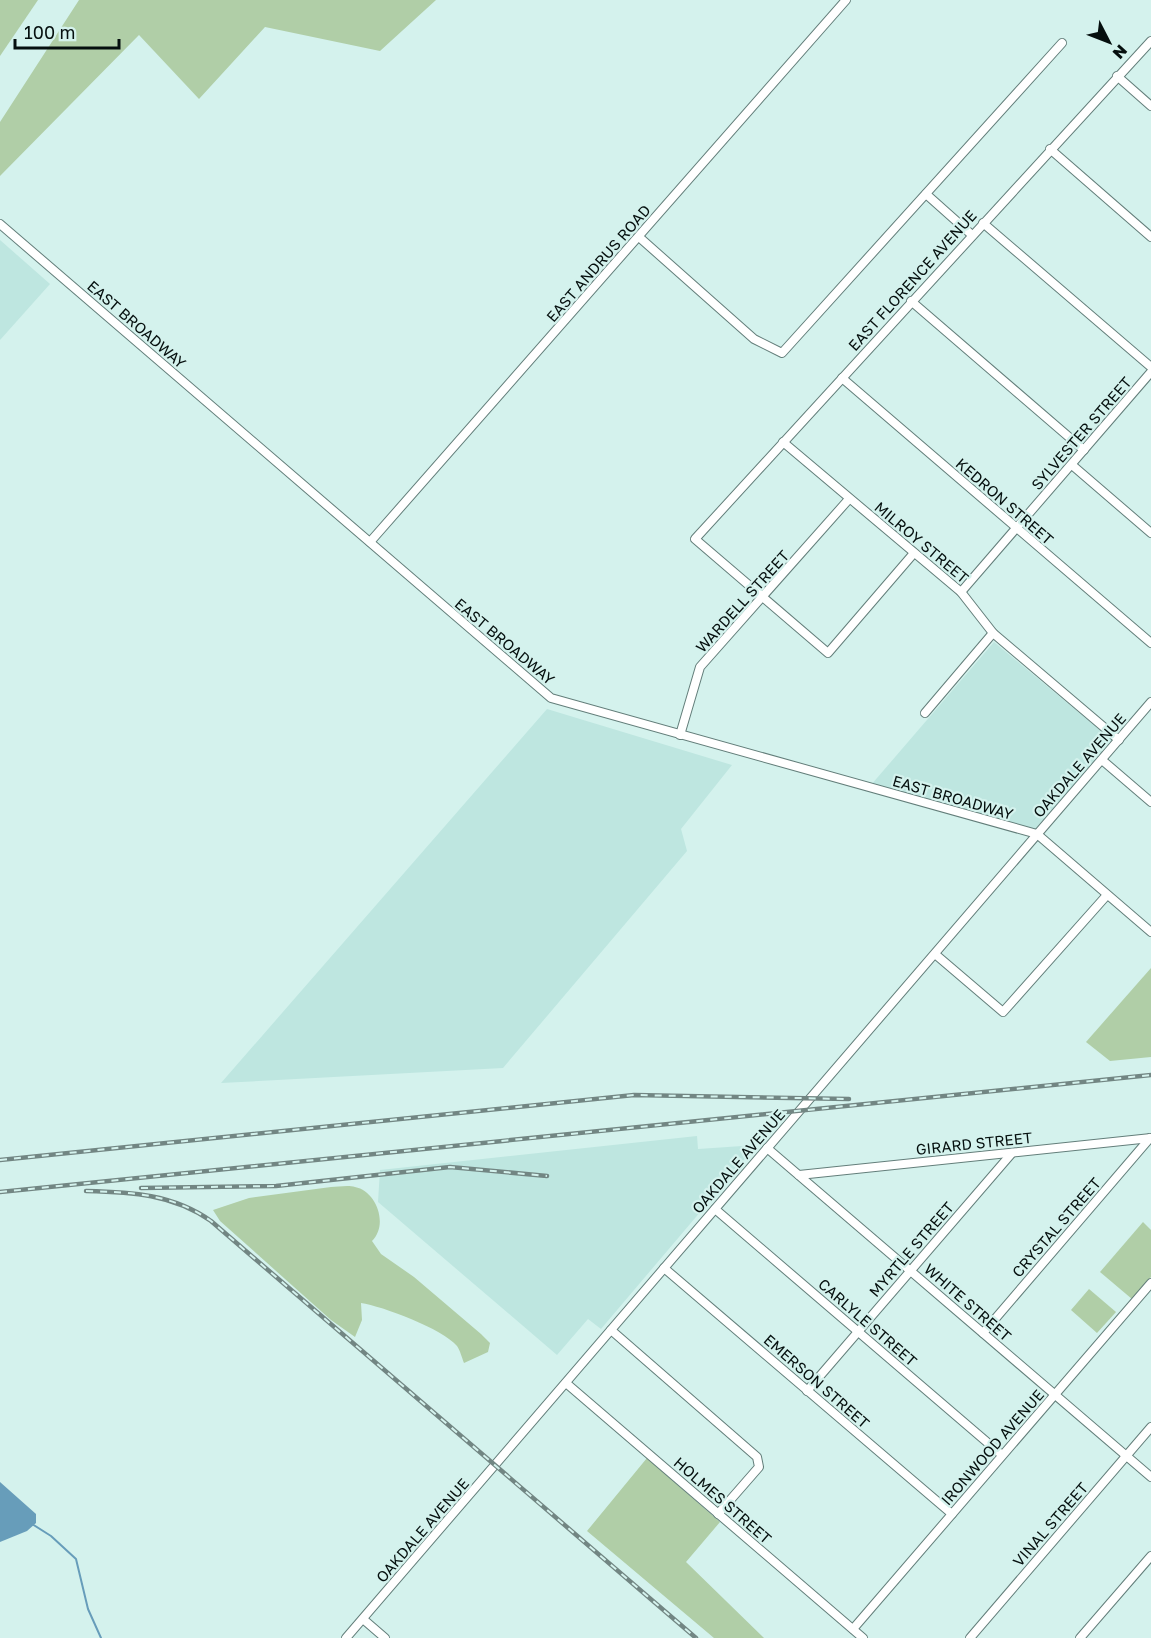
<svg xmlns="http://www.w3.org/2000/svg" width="1151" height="1638" font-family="'Golos Text',sans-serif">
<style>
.built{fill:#bee6e0}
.green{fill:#b0cea7}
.water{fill:#679dba}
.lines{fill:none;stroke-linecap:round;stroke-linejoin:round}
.stream{stroke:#679dba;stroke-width:2}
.minor-casing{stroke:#637e7a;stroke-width:10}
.minor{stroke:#fff;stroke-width:8}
.rail-casing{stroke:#728683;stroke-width:4.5}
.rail{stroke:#d4f2ed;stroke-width:2;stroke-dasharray:7;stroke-linecap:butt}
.labels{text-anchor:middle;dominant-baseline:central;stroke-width:4.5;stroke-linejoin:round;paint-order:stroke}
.street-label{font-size:15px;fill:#050f0e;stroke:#d4f2ed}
</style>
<rect width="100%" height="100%" fill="#d4f2ed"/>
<!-- built -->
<g class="built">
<path d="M0 240 50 284 0 340Z"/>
<path d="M994 642 1113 741 1035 830 871 785Z"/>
<path d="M547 709 732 765 681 829 687 851 503 1068 221 1083Z"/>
<path d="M697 1136 698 1149 757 1145 601 1329 588 1319 557 1355 378 1202 380 1170Z"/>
</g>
<!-- green -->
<g class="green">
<path d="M0 0H38L0 56Z"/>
<path d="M79 0H436L380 51 265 27 199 99 139 35 0 176V122Z"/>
<path d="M1151 968V1057L1110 1061 1086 1042Z"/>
<path d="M331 1187C338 1187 348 1185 355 1187 376 1191 389 1224 372 1241L381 1254 414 1277 481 1334 490 1343 488 1352 464 1363C462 1358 460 1350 457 1346 443 1329 382 1306 361 1303L362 1320 355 1337 331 1320 220 1221 213 1210 249 1198Z"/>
<path d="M1143 1222 1151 1230V1277L1132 1299 1100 1272Z"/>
<path d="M1089 1289 1116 1312 1097 1333 1071 1310Z"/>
<path d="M647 1458 720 1522 686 1562 764 1638H714L587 1531Z"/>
</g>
<!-- water -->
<path class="water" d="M0 1482 36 1514V1523L27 1531 0 1542Z"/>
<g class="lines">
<!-- stream -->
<path class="stream" d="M32 1524 51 1536 76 1559 88 1609 101 1638"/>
<defs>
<g id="minor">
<path d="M1117 76 1151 106"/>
<path d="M1050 149 1151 237"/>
<path d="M926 194 972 235"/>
<path d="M983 223 1151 367"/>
<path d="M0 224 551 698 1037 834 1151 932"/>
<path d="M639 237 754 339 782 353 1062 43"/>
<path d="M911 301 1084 450"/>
<path d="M842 378 1151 643"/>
<path d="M783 442 961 592 993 633 1119 740"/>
<path d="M1072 465 1151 533"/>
<path d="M370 542 846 0"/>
<path d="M914 553 828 653 695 539 1151 41"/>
<path d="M961 592 1151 372"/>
<path d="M925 713 993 633"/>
<path d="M680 735 700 667 849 499"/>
<path d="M1102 760 1151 802"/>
<path d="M935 954 1003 1012 1107 895"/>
<path d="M767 1148 1151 1477"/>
<path d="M799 1175 1151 1138"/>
<path d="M715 1209 1002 1455"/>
<path d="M664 1268 952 1514"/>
<path d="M611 1330 757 1457 759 1467 718 1514"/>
<path d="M983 1333 1150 1138"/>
<path d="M566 1383 863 1638"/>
<path d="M807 1391 1012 1153"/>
<path d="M363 1619 385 1638"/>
<path d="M853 1629 1151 1283"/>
<path d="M346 1638 1151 702"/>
<path d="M970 1638 1151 1427"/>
<path d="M1080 1638 1151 1556"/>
</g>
</defs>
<!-- minor casing -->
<use href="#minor" class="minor-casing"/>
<!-- minor -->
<use href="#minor" class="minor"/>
<defs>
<g id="rail">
<path d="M0 1160 634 1095 849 1099"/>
<path d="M141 1188 276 1186 450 1167 547 1176"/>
<path d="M86 1191C131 1192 173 1194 211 1221L696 1638"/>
<path d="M0 1192 1151 1075"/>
</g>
</defs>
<!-- rail casing -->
<use href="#rail" class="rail-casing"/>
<!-- rail -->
<use href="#rail" class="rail"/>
</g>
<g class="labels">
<!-- street labels -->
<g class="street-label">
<text transform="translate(598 263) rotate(-49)">EAST ANDRUS ROAD</text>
<text transform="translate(912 280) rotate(-48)">EAST FLORENCE AVENUE</text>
<text transform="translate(137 324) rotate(41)">EAST BROADWAY</text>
<text transform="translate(1081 433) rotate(-49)">SYLVESTER STREET</text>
<text transform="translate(1005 501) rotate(41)">KEDRON STREET</text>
<text transform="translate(922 542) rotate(40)">MILROY STREET</text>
<text transform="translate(742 601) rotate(-48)">WARDELL STREET</text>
<text transform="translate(505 641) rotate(40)">EAST BROADWAY</text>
<text transform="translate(1079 765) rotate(-49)">OAKDALE AVENUE</text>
<text transform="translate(953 797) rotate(16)">EAST BROADWAY</text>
<text transform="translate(974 1143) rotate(-6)">GIRARD STREET</text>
<text transform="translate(738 1161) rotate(-49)">OAKDALE AVENUE</text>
<text transform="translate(1056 1227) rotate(-49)">CRYSTAL STREET</text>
<text transform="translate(911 1249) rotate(-49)">MYRTLE STREET</text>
<text transform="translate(968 1302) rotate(41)">WHITE STREET</text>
<text transform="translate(868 1322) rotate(41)">CARLYLE STREET</text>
<text transform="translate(817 1381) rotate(41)">EMERSON STREET</text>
<text transform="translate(992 1447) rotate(-49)">IRONWOOD AVENUE</text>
<text transform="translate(723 1500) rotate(41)">HOLMES STREET</text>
<text transform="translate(1050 1524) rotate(-49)">VINAL STREET</text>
<text transform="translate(422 1530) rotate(-49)">OAKDALE AVENUE</text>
</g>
</g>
<!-- north arrow -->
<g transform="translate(1109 42) rotate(132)" stroke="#d4f2ed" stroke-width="4.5" paint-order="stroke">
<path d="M0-4.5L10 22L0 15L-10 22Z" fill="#050f0e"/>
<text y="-9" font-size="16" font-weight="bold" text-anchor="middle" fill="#050f0e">N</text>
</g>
<!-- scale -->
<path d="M15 39v9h104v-9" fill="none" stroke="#050f0e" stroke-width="3"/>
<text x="24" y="39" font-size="18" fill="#050f0e" stroke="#d4f2ed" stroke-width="4.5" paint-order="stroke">100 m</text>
</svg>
